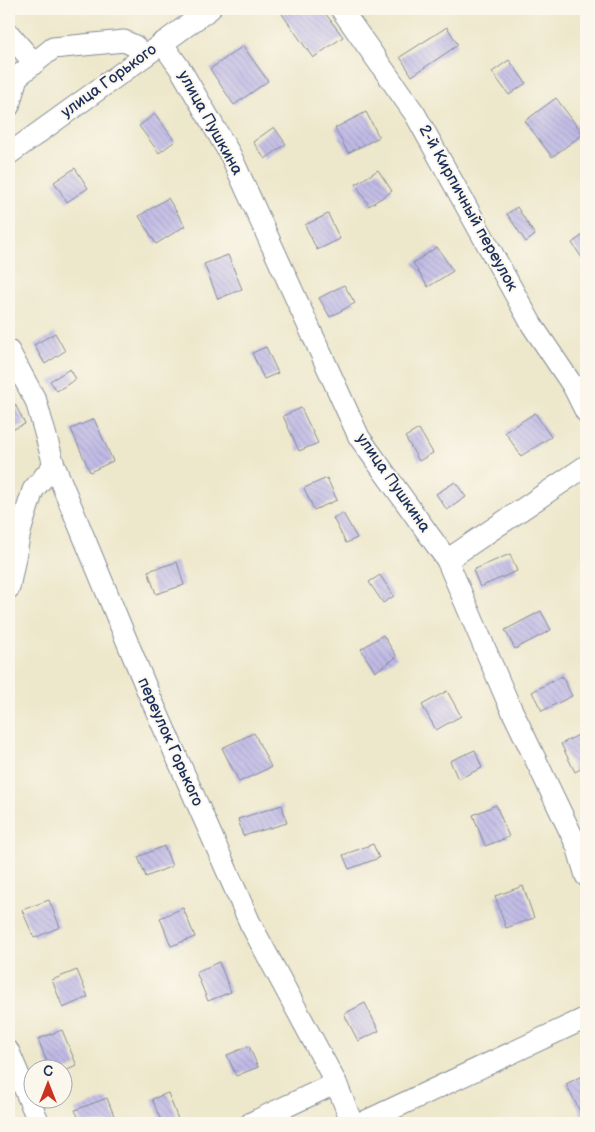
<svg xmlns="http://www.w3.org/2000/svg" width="595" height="1132" font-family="'Balsamiq Sans',sans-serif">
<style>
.building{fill:url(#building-back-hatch)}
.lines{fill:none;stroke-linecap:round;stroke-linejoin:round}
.minor-casing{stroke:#848b94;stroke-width:23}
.minor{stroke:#fff;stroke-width:21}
.labels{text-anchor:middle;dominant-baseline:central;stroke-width:4;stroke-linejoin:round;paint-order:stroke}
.street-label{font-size:16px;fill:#1b2f5e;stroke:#fbf7ec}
</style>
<defs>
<pattern id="building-back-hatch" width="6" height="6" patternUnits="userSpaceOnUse" patternTransform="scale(1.25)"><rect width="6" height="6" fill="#c0bae5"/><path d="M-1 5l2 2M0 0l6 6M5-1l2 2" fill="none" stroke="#a4a0c7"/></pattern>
</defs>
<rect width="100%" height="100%" fill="#fbf7ec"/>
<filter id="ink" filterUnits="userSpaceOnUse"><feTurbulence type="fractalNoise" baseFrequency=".02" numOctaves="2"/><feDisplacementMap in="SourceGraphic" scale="10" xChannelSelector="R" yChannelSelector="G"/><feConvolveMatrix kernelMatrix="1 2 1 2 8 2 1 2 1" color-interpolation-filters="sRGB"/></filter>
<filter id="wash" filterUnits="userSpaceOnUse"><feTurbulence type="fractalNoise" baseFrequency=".0096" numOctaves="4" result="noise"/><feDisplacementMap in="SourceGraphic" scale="20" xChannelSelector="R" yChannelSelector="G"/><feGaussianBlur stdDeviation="1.12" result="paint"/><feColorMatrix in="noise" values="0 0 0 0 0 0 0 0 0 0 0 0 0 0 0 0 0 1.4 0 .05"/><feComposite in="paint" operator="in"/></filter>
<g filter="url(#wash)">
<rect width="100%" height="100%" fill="#ede7cb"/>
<g id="blocks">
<!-- building -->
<g class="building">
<path d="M290 9H322L343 37 313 58 282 14Z"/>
<path d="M447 27 458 45 412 76 400 57Z"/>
<path d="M243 46 268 81 234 105 210 69Z"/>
<path d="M509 60 526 83 509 95 492 72Z"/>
<path d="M556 98 583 134 552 157 525 121Z"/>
<path d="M366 112 379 137 348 153 335 128Z"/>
<path d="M155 114 175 141 159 153 139 126Z"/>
<path d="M274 127 286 144 265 159 253 142Z"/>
<path d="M75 168 88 188 67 202 54 182Z"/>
<path d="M378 170 392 191 369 206 356 184Z"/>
<path d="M168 198 185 226 156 244 139 216Z"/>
<path d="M517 207 535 235 526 242 507 214Z"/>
<path d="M328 214 340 239 317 250 305 225Z"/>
<path d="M586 233V255L582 258 572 243Z"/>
<path d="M437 247 453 271 428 287 413 263Z"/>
<path d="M228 255 242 289 218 299 204 264Z"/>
<path d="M344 285 355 303 330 317 319 298Z"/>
<path d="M55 333 65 351 45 364 34 345Z"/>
<path d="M266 347 278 373 264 379 252 353Z"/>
<path d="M70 369 76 379 57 391 50 381Z"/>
<path d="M15 404 25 424 9 431V407Z"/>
<path d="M301 408 318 443 299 451 283 416Z"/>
<path d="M535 413 551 437 521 456 505 432Z"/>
<path d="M94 419 113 461 90 472 71 429Z"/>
<path d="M419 429 433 453 419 461 405 437Z"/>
<path d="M327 478 337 500 314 510 304 488Z"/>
<path d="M455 482 466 497 447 510 436 494Z"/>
<path d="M343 513 357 538 346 543 333 518Z"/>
<path d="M510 554 517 571 480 587 473 570Z"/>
<path d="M177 562 184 585 156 594 148 571Z"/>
<path d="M380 575 394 596 383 603 369 582Z"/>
<path d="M541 611 551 630 515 649 505 630Z"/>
<path d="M383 635 397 657 375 672 361 649Z"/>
<path d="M562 676 572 696 542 711 532 692Z"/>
<path d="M447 691 461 716 436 730 422 705Z"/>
<path d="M586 731V766L575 772 561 744Z"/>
<path d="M254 733 271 767 239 782 222 748Z"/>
<path d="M475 750 482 768 458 779 450 761Z"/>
<path d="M282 805 287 823 243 836 238 819Z"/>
<path d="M496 805 509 837 485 846 473 815Z"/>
<path d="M373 844 379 858 349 869 343 855Z"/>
<path d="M164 846 172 866 146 877 138 857Z"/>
<path d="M523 886 534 918 506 928 495 896Z"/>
<path d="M49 900 60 927 34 938 22 910Z"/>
<path d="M183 908 195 937 171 946 160 918Z"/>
<path d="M219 962 231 992 208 1001 196 972Z"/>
<path d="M77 970 88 997 63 1008 52 980Z"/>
<path d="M365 1003 379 1031 358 1041 344 1014Z"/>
<path d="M62 1030 77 1066 62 1072V1070H50L38 1039Z"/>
<path d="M249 1046 258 1067 236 1076 227 1055Z"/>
<path d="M586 1074V1113L582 1115 566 1084Z"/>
<path d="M168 1093 179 1122 177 1123H162L152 1099Z"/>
<path d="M107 1098 117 1123H81L75 1110Z"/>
</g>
</g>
</g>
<g filter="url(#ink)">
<use href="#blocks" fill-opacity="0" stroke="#848b94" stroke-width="1"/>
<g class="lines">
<defs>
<g id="minor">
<path d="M341 9 415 114 532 325 573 386 586 412"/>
<path d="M9 34 34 63"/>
<path d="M162 43 181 70 231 156 359 437 447 560 507 700 577 846 586 876"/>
<path d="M9 106 17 77 53 48 124 41 135 46 143 57"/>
<path d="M9 154 210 9"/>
<path d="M9 351 36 401 54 465 148 692 250 923 336 1083 352 1123"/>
<path d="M447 560 586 466"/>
<path d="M9 588 20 532 33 490 54 465"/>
<path d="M9 1052 39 1123"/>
<path d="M251 1123 336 1083"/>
<path d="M362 1123 586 1018"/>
</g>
</defs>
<!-- minor casing -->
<use href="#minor" class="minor-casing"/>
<!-- minor -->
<use href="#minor" class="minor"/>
</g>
</g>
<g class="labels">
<!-- street labels -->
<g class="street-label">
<text transform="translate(109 81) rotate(-36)">улица Горького</text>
<text transform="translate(210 123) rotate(61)">улица Пушкина</text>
<text transform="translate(468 208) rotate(61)">2-й Кирпичный переулок</text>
<text transform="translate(393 483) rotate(55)">улица Пушкина</text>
<text transform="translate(170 742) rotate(66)">переулок Горького</text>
</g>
</g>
<!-- margin -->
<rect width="595" height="1132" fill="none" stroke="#fbf7ec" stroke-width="30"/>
<!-- north arrow -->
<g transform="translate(48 1084)"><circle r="24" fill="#fbf7ec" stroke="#a1a7b3"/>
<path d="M0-4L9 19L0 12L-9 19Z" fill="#c8321e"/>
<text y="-8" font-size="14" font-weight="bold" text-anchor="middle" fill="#1b2f5e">С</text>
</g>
</svg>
